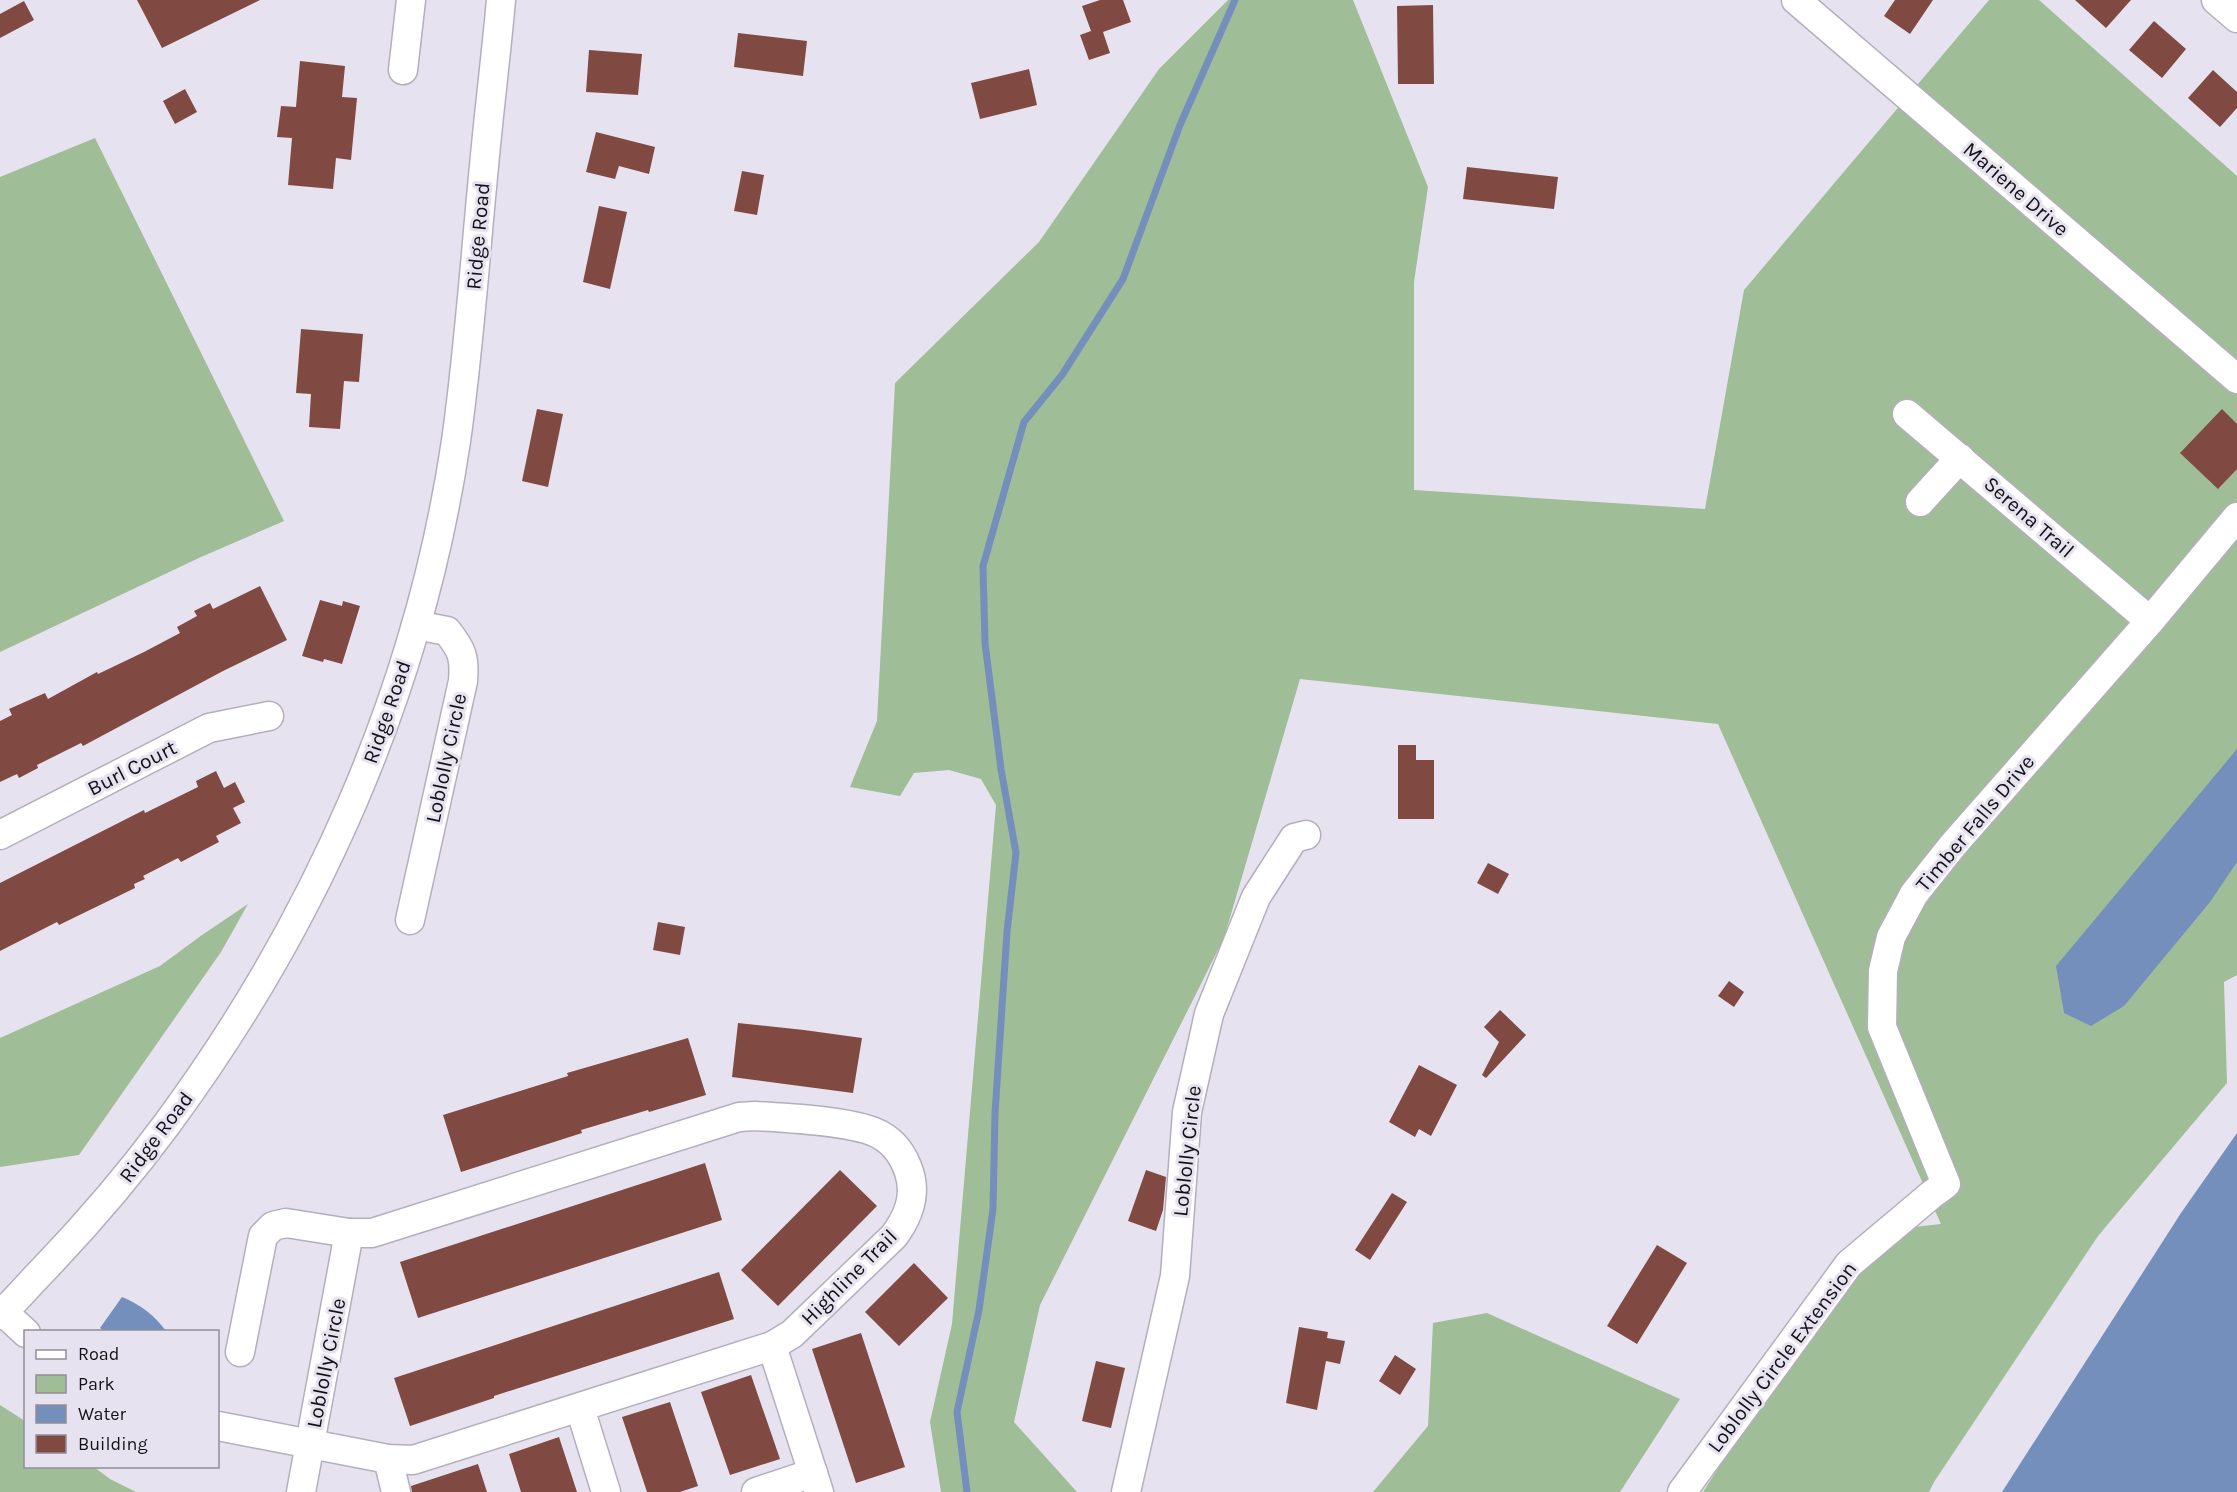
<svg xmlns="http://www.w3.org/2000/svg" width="2237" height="1492" font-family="Karla,sans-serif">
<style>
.green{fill:#9fbd96}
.water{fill:#758fbd}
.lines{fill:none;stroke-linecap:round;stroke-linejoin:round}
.stream{stroke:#758fbd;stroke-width:7}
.building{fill:#804a42}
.minor-casing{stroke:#b4afbc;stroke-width:31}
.minor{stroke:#fff;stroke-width:28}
.labels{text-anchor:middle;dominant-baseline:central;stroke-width:6;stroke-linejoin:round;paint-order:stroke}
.street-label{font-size:21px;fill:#121115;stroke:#e7e2f0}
</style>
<rect width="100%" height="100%" fill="#e7e2f0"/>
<!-- green -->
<g class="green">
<path d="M1228 0H1353L1428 187 1414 282V490L1705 509 1744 290 1989 0H2039L2237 176V975L2224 982 2227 1083 2098 1236 1934 1482 1929 1492H1703L1832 1291 1896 1229 1941 1224 1718 724 1300 679 1224 938 1040 1305 1014 1422 1077 1492H941L930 1422 952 1324 996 805 981 779 949 770 914 773 900 796 850 787 877 721 895 383 1039 242 1159 69Z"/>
<path d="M95 138 284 521 201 557 0 652V177Z"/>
<path d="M248 904 221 952 79 1155 0 1167V1038L160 966 202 935Z"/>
<path d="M1487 1313 1680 1399 1620 1492H1373L1428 1426 1433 1323Z"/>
<path d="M0 1405 25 1421 26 1466 94 1467 110 1479 136 1492H0Z"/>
</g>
<!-- water -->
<g class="water">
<path d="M2237 749V862L2210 902 2124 1006 2091 1026 2064 1013 2056 966Z"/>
<path d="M2237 1133V1492H2002L2181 1213Z"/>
<path d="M122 1297C141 1305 154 1315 166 1331H104L100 1328Z"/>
</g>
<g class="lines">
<!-- stream -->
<path class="stream" d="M967 1492 957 1412 979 1310 993 1209 995 1113 1007 932 1016 853 1001 769 985 643 983 566 1024 422 1062 375 1123 279 1180 125 1235 0"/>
</g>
<!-- building -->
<g class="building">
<path d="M137 0H260L162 48Z"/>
<path d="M1100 0H1123L1131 22 1103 32 1110 53 1089 60 1080 35 1091 31 1082 6Z"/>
<path d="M1895 0H1933L1910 34 1884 16Z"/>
<path d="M2075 0H2131L2106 28Z"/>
<path d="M24 1 34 20 0 38V14Z"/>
<path d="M1433 5 1434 84H1398L1397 6Z"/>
<path d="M2154 21 2186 49 2162 78 2129 50Z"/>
<path d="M738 33 807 41 803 76 734 67Z"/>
<path d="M589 50 642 54 638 95 586 92Z"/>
<path d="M300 61 345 66 342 97 357 98 351 160 336 158 333 189 288 185 292 138 277 137 281 106 296 107Z"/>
<path d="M1029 69 1037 105 980 119 971 83Z"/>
<path d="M2213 70 2237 92V108L2220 127 2188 98Z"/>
<path d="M185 89 197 112 175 124 163 101Z"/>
<path d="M596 132 655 147 649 174 619 166 615 179 586 172Z"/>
<path d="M1467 167 1558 177 1554 209 1463 199Z"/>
<path d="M742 171 764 175 757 215 734 211Z"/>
<path d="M599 206 627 212 610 289 583 282Z"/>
<path d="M301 329 363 334 359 382 344 381 340 429 309 427 311 394 296 393Z"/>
<path d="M537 409 563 414 548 487 522 481Z"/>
<path d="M2222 409 2237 424V469L2218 489 2180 453Z"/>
<path d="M260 586 287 640 223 671 83 746 81 743 37 765 38 768 19 778 17 774 0 782V721L12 715 9 709 45 693 48 699 97 672 98 674 144 652 180 633 177 627 197 616 194 611 210 603 213 609Z"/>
<path d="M320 600 342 606 343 601 360 606 342 664 324 659 323 662 302 656Z"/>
<path d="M1398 745H1416V760H1434V819H1398Z"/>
<path d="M216 771 224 788 235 782 245 802 233 808 241 823 216 836 219 842 181 862 178 858 143 876 145 879 134 884 135 888 59 925 57 922 0 951V883L144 810 145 813 198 787 196 781Z"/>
<path d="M1488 863 1509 874 1498 894 1477 883Z"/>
<path d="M658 922 685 927 680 955 653 950Z"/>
<path d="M1729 981 1744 992 1734 1007 1718 996Z"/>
<path d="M1500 1010 1526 1035 1486 1078 1482 1075 1499 1042 1484 1027Z"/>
<path d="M738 1023 804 1030 862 1038 853 1093 732 1077Z"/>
<path d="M688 1038 706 1095 649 1112 648 1110 581 1130 582 1133 461 1172 443 1115 568 1076 567 1073Z"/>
<path d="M1419 1065 1457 1085 1431 1136 1419 1129 1415 1137 1389 1122Z"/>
<path d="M705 1163 722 1220 418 1318 400 1262Z"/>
<path d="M840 1170 877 1206 778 1306 741 1270Z"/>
<path d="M1146 1170 1166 1177 1163 1210 1156 1231 1128 1221Z"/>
<path d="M1392 1193 1407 1202 1370 1260 1355 1250Z"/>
<path d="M1657 1245 1687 1263 1637 1344 1607 1326Z"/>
<path d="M914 1263 948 1298 899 1346 865 1312Z"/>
<path d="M719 1272 734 1319 494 1396V1398L410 1426 394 1378Z"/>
<path d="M1299 1327 1328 1332 1327 1338 1345 1341 1340 1364 1326 1361 1317 1410 1286 1403Z"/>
<path d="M861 1333 905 1467 856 1483 812 1349Z"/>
<path d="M1395 1355 1416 1369 1400 1395 1379 1381Z"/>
<path d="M1096 1361 1125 1368 1111 1428 1082 1421Z"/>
<path d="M751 1375 780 1459 730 1475 701 1392Z"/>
<path d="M670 1402 698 1486 680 1492H647L622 1417Z"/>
<path d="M559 1437 577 1492H521L509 1454Z"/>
<path d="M478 1464 487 1492H412L411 1486Z"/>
</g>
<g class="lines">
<defs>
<g id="minor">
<path d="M1796 0 2237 379"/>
<path d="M2216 0 2237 18"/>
<path d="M403 70 411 0"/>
<path d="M1907 414 2150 621"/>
<path d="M1920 502 1960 458"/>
<path d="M0 835 209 728 269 716"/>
<path d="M410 920 463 681C465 657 462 650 447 631L416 625"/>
<path d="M0 1309 26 1333"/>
<path d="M0 1315C16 1300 30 1283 45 1268 89 1222 130 1174 167 1124 316 922 419 690 456 441 469 350 475 258 484 166 489 111 496 56 501 0"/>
<path d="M772 1346 819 1492"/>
<path d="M580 1408 606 1492"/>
<path d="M218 1426 388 1459 413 1460 772 1346 792 1334 894 1236C908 1217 917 1196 909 1172 904 1157 896 1144 882 1136 859 1121 786 1118 755 1116L739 1117 372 1233H349L286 1223 273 1226 263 1236 240 1352"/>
<path d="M388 1459 396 1492"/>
<path d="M301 1492 349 1233"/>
<path d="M756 1492 813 1473"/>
<path d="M1126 1492 1175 1276 1187 1112 1209 1014 1256 897 1294 838 1306 835"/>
<path d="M1682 1492 1849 1264 1931 1195 1946 1184 1882 1027 1883 971 1891 937 1914 894 1953 845 2150 621 2237 517"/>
</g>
</defs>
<!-- minor casing -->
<use href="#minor" class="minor-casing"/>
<!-- minor -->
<use href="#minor" class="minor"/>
</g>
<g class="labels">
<!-- street labels -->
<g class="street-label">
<text transform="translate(2016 189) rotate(41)">Mariene Drive</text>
<text transform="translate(478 236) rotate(-85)">Ridge Road</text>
<text transform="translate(2029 517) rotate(41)">Serena Trail</text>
<text transform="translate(387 712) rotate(-71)">Ridge Road</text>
<text transform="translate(446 758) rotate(-78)">Loblolly Circle</text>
<text transform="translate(132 768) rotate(-27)">Burl Court</text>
<text transform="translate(1975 823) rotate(-50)">Timber Falls Drive</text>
<text transform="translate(156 1137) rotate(-53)">Ridge Road</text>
<text transform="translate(1187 1151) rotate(-84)">Loblolly Circle</text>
<text transform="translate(849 1277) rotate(-45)">Highline Trail</text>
<text transform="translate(1782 1357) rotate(-53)">Loblolly Circle Extension</text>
<text transform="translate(326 1363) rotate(-79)">Loblolly Circle</text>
</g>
</g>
<!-- legend -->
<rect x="24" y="1330" width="195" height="138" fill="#e7e2f0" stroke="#928e98" stroke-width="1.5"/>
<rect x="36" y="1350" width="30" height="9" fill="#ffffff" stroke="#928e98" stroke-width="1.5"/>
<text x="78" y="1360" font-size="18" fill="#121115">Road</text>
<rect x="36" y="1375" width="30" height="18" fill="#9fbd96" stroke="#928e98" stroke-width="1.5"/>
<text x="78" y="1390" font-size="18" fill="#121115">Park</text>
<rect x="36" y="1405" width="30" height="18" fill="#758fbd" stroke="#928e98" stroke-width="1.5"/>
<text x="78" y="1420" font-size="18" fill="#121115">Water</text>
<rect x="36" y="1435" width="30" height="18" fill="#804a42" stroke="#928e98" stroke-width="1.5"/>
<text x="78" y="1450" font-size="18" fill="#121115">Building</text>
</svg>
